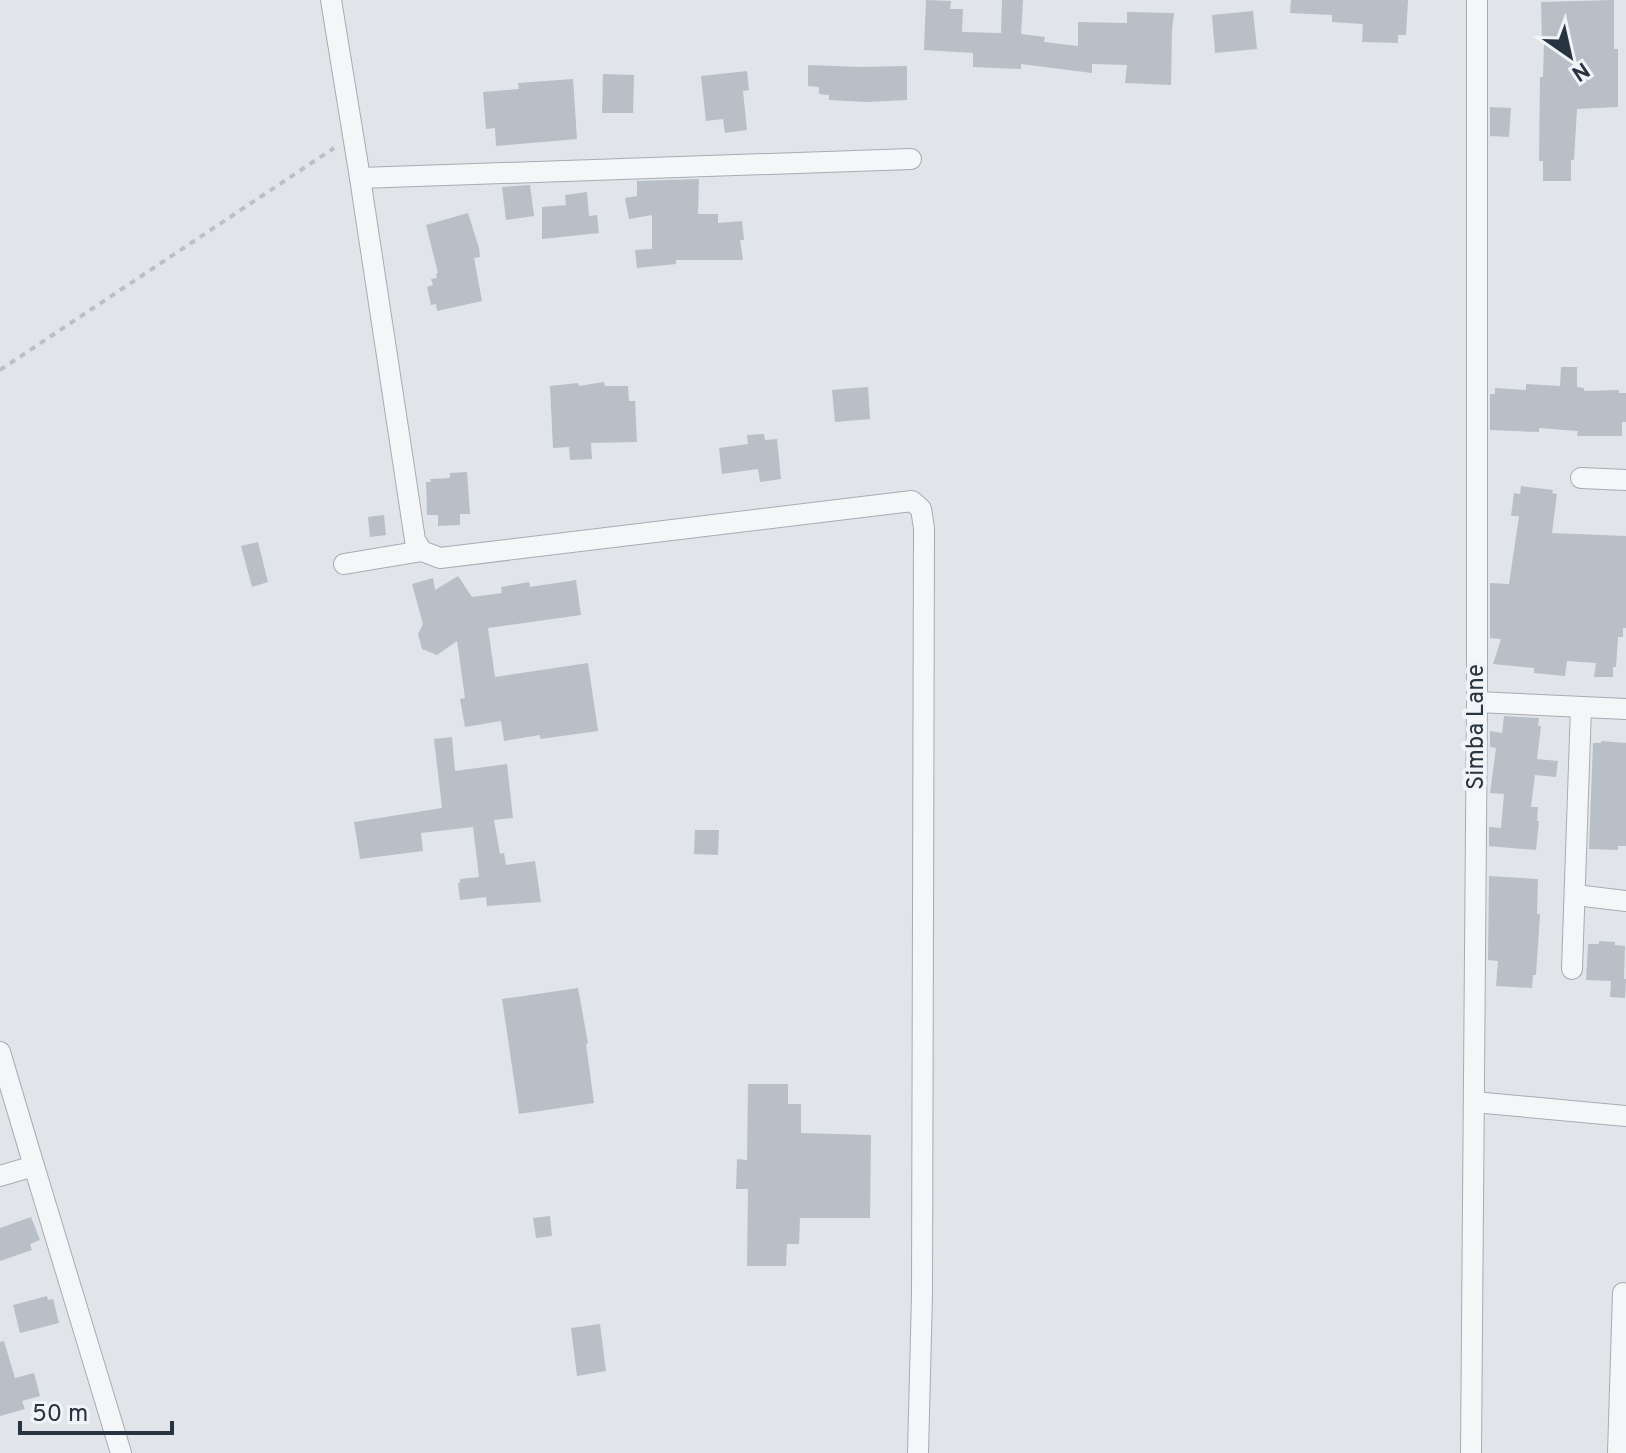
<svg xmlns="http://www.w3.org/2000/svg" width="1626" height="1453" font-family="Overpass,sans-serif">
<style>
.building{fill:#b8bfc7}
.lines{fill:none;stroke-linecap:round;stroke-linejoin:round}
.minor-casing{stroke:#a6acb4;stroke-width:22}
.path{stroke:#bbc0c5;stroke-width:4;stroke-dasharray:6 6;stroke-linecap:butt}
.minor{stroke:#f4f6f8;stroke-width:20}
.labels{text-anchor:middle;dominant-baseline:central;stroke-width:8;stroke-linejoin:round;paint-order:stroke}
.street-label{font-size:24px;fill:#293442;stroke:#f1f4f7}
</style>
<rect width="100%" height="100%" fill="#e1e5ea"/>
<!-- building -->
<g class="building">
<path d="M926 0 951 1 950 9H963L962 32 1001 33 1002 0H1023L1021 34 1045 37 1044 42 1078 46V22L1127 23V12L1174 13 1172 30 1171 85 1125 83 1127 65 1092 64V73L1021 64V69L973 67V53L924 50Z"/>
<path d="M1291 0H1408L1406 35H1398V43L1362 42 1363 24 1332 22V15L1290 13Z"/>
<path d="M1614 0V49H1618V107L1577 109 1574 160H1571V181H1543V161H1539L1540 77H1543L1544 41H1542L1541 2Z"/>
<path d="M1253 11 1257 49 1215 53 1212 15Z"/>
<path d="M808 65 860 67 907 66V100L866 102 829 100V95L819 94V87L808 86Z"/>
<path d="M747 71 749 90 743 91 747 130 725 133 723 119 706 121 701 76Z"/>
<path d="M603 74 634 75 633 113H602Z"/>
<path d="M573 79 577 139 496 146 495 128 486 129 483 92 519 89 518 83Z"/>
<path d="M1490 107 1511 108 1509 137 1490 136Z"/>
<path d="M699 179 698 214H718V223L742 221 744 240H740L743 260H676V264L637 268 635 250 652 249V215L629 219 625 198 637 196V181Z"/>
<path d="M530 185 534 216 506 220 502 187Z"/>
<path d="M587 192 589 216 597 215 599 233 542 239V207L566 205 565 195Z"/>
<path d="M468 213 479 248 480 257 474 258 482 301 437 311 436 304 431 305 427 287 433 285 431 279 437 278 436 274 438 273 426 225Z"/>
<path d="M1561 367H1577V387L1584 388V391L1619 390V393H1626V422H1622V436H1577L1578 431 1539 428V432L1490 430V394H1495V388L1526 390V384L1560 386Z"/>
<path d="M604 382 605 386H628L629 401H635L637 442 591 443 592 459 570 460 569 447 553 448 550 386 578 383 579 386Z"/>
<path d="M868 387 870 419 835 422 832 390Z"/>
<path d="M764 434 765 440 777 439 781 479 760 482 758 469 722 474 719 448 748 444 747 435Z"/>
<path d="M467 472 470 514H460V525L438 526V515H427L426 482H431L430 479 450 478V473Z"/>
<path d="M1521 486 1553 490 1552 493 1557 494 1552 533 1626 536V628H1623V637H1618L1616 667H1613V677H1594L1596 663 1567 661 1565 676 1534 673V668L1493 664 1501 639 1490 638V583L1509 584 1519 516H1511L1514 493 1520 494Z"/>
<path d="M384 515 386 535 370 537 368 517Z"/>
<path d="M258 542 268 582 252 587 241 546Z"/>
<path d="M458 576 472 597 502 593 501 587 529 582 530 587 576 580 581 615 488 628 495 677 588 663 598 731 540 739V735L504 741 501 721 465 727 460 699 465 698 457 641 437 655 422 649 418 634 423 624 412 584 433 578 435 590Z"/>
<path d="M1504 716 1539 718 1538 726H1541L1537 759 1558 761 1556 777 1535 775 1531 807H1538L1537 821H1539L1536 850 1489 846V827L1501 828 1504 794 1490 793 1496 748 1490 747V731L1502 733Z"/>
<path d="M452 737 455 771 507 764 513 818 494 820 500 854 504 853 506 865 535 861 541 902 487 906 486 897 460 900 458 883H460V879L479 877 473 827 421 833 423 851 360 859 354 822 442 808 434 739Z"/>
<path d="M1601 741 1626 743V846H1618V850L1589 849 1593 743H1601Z"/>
<path d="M695 830H719L718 855 694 854Z"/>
<path d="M1489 876 1538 879 1537 914H1540L1536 975H1533L1532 988 1496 986 1498 961 1488 960Z"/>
<path d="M1599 941 1615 942V945L1625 946 1624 979H1626L1625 998 1610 997 1611 981 1586 980 1588 944H1599Z"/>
<path d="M578 988 588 1043 586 1044 594 1103 519 1114 502 999Z"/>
<path d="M748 1084H788V1104H801V1133L871 1135 870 1218H800L799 1244H787L786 1266H747L748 1189H736L737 1159 747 1160Z"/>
<path d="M550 1216 552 1236 536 1238 533 1218Z"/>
<path d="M31 1217 40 1240 30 1244 32 1250 0 1261V1228Z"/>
<path d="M47 1296 48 1300 53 1299 59 1323 20 1333 13 1305Z"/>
<path d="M600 1324 606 1371 577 1376 571 1328Z"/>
<path d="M4 1341 15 1378 34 1373 40 1396 22 1401 25 1409 0 1416V1342Z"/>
</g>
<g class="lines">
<defs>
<g id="minor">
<path d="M331 0 360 178 415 540 422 551 440 558 912 501 921 509 924 528 922 1294 918 1453"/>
<path d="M360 178 911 159"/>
<path d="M1581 478 1626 480"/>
<path d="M344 564 422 551"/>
<path d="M1477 702 1626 709"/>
<path d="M1576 895 1626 901"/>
<path d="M1572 969 1581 707"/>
<path d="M0 1052 34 1166"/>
<path d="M1474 1102 1626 1116"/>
<path d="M0 1176 34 1166 121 1453"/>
<path d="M1471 1453 1477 702V0"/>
<path d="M1618 1453 1623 1293"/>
</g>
</defs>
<!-- minor casing -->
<use href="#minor" class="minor-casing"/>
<!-- path -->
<path class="path" d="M0 370 334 148"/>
<!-- minor -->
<use href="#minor" class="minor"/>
</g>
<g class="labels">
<!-- street labels -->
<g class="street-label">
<text transform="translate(1477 727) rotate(-90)">Simba Lane</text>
</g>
</g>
<!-- north arrow -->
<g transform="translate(1570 56) rotate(146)" stroke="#f1f4f7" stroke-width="6" paint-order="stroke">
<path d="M0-6L14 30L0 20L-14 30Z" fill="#293442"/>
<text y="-12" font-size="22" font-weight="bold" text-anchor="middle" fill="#293442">N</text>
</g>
<!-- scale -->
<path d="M20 1421v12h152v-12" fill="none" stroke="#293442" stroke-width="4"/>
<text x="32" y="1421" font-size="24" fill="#293442" stroke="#f1f4f7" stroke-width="6" paint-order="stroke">50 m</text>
</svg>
